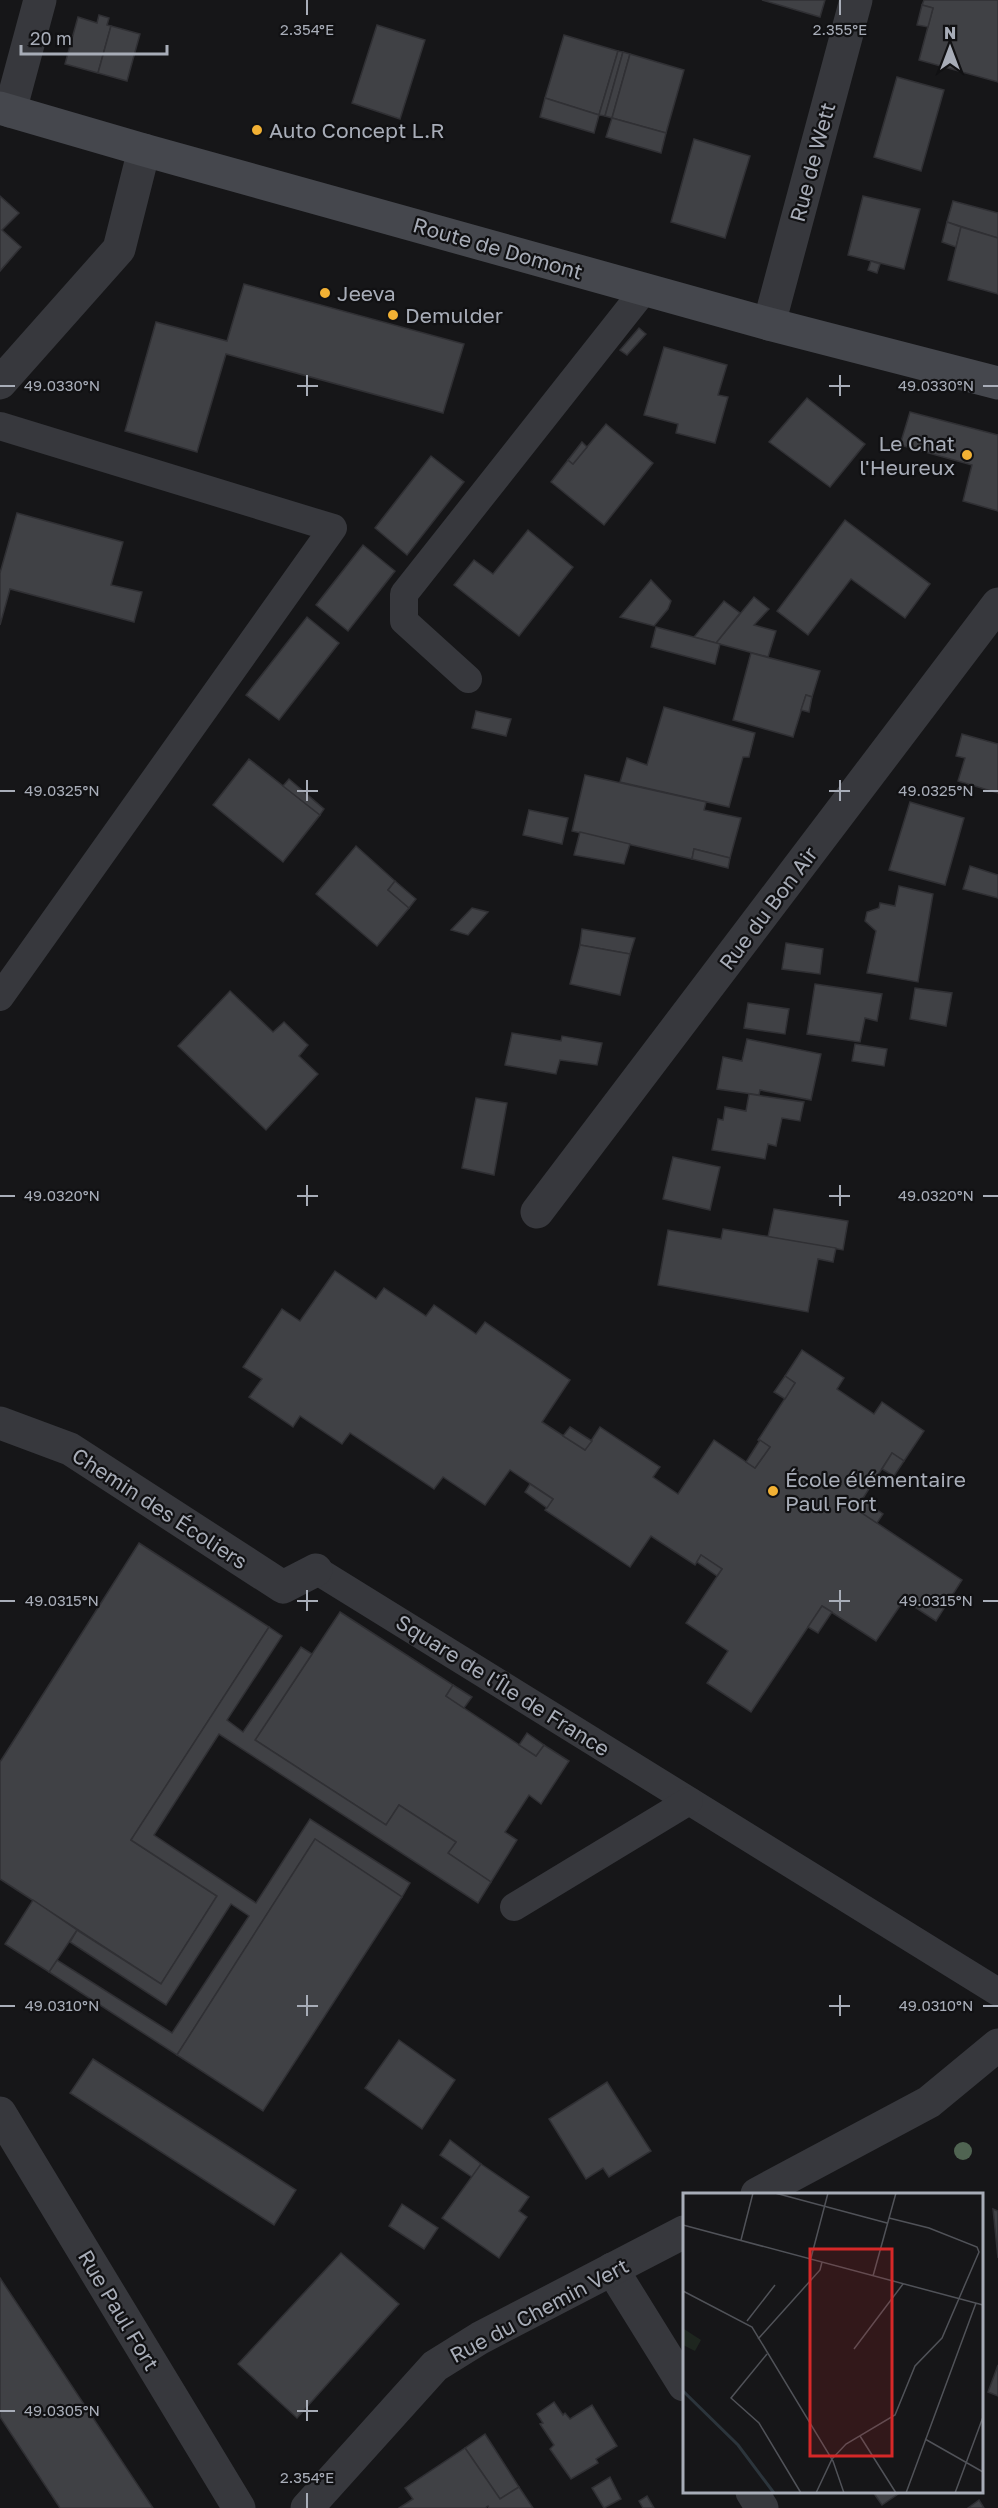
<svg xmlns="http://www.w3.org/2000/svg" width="998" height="2508" font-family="'Golos Text',sans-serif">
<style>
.building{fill:#404145;stroke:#303034;stroke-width:1.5}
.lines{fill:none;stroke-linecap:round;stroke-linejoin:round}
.service{stroke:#37383d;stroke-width:28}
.pedestrian{stroke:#37383d;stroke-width:33}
.minor{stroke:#37383d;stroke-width:33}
.secondary{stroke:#45474d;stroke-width:33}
.tree{fill:#506452}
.ticks{fill:none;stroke:#a8adb8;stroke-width:2}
.poi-dot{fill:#f2b134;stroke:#111113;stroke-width:2}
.labels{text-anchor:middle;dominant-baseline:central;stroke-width:4.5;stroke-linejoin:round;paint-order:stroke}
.poi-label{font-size:21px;fill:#a8adb8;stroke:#111113;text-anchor:start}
.street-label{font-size:21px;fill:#a8adb8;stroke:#111113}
.inset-river{fill:none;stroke:#2c353c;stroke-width:3}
.inset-road{fill:none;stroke:#505258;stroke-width:1.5}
.view{fill:#d62828;fill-opacity:0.15;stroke:#d62828;stroke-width:3}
.inset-edge{fill:none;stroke:#a8adb8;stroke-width:3}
.ticks-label{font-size:15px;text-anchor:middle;fill:#a8adb8;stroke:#111113;stroke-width:4.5;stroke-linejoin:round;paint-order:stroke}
</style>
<rect width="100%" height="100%" fill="#161618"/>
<!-- building -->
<g class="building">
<path d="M762 0H825L820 17Z"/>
<path d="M924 0H998V82L919 60 933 8 922 5Z"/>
<path d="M922 5 933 8 928 27 917 25Z"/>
<path d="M99 15 109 18 107 25 111 26 98 73 65 64 78 17 97 23Z"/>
<path d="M377 25 425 40 400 119 352 103Z"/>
<path d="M111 26 140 34 127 81 98 73Z"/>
<path d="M564 35 618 51 599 115 545 98Z"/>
<path d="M618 51 623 52 605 116 599 115Z"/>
<path d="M623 52 630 54 612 118 605 116Z"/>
<path d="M630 54 684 70 666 133 612 118Z"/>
<path d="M897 77 944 90 921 171 874 157Z"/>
<path d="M545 98 599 115 594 133 540 117Z"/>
<path d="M612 118 666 133 661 153 606 137Z"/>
<path d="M694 139 750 156 725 238 671 222Z"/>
<path d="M0 196 19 213 2 230 21 247 0 271Z"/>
<path d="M863 196 920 209 904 269 848 255Z"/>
<path d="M953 201 998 213V238L947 222Z"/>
<path d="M947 222 961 227 956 247 942 242Z"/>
<path d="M961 227 998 238V294L948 280Z"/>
<path d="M871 261 880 264 877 273 868 270Z"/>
<path d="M244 284 464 344 443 413 226 354 197 452 125 431 156 322 227 341Z"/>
<path d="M639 328 646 334 627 355 620 350Z"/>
<path d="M664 347 727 365 718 395 728 397 715 443 676 433 678 424 644 415Z"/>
<path d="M807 398 865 444 830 487 769 442Z"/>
<path d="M910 412 998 435V511L963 501 972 465 900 445Z"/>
<path d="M606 424 653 463 604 525 551 482 568 460 573 464Z"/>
<path d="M582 442 587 447 573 464 568 460Z"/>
<path d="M431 456 464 482 407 555 375 528Z"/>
<path d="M17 513 123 542 111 585 142 592 134 622 10 589 0 625V573Z"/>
<path d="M845 520 930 584 905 618 851 579 808 635 777 611Z"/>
<path d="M528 530 573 567 519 636 454 585 474 560 493 574Z"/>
<path d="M363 545 395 571 348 631 316 605Z"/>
<path d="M651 580 671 601 668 609 654 626 620 617Z"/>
<path d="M754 597 769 609 754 625 776 631 768 657 716 643Z"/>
<path d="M724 601 740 613 716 643 694 637Z"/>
<path d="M307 617 339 643 279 720 246 695Z"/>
<path d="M656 627 720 644 715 664 651 647Z"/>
<path d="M751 653 820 671 812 697 806 695 793 737 733 720Z"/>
<path d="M806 695 812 697 809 712 801 710Z"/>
<path d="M664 707 755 733 749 757H743L729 807 620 782 627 758 647 765Z"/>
<path d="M476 711 511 719 506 736 472 728Z"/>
<path d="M962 734 998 744V793L958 781 965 758 956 756Z"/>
<path d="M249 759 320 815 283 862 213 805Z"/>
<path d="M585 775 706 802 704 810 741 818 730 858 694 849 692 859 572 831Z"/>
<path d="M289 779 324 809 320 815 283 786Z"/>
<path d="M910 802 964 818 945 885 889 870Z"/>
<path d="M529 810 568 818 562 844 523 835Z"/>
<path d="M580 832 630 844 624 864 574 855Z"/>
<path d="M356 846 395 881 388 890 409 908 377 946 316 894Z"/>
<path d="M694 849 730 858 728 868 692 859Z"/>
<path d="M970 866 998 875V898L963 889Z"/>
<path d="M395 881 416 899 409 908 388 890Z"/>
<path d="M899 886 933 894 918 982 867 973 876 931 865 921 867 912 879 908 880 903 895 906Z"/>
<path d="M472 908 488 912 468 935 451 930Z"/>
<path d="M582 929 635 938 630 954 580 945Z"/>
<path d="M786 943 823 949 820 974 782 969Z"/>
<path d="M580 945 630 954 620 995 570 984Z"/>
<path d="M815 984 882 994 877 1021 865 1018 860 1042 807 1034Z"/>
<path d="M915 988 952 993 946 1026 910 1019Z"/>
<path d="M230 991 273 1032 284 1022 308 1045 299 1056 318 1074 266 1130 178 1046Z"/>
<path d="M748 1003 789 1009 785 1034 744 1028Z"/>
<path d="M512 1033 561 1041 562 1036 602 1043 597 1065 560 1060 556 1074 505 1065Z"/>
<path d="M747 1039 821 1054 811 1100 760 1090 759 1095 717 1089 723 1057 742 1061Z"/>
<path d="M855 1044 887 1049 884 1066 852 1061Z"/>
<path d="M749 1094 804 1102 800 1121 782 1118 776 1146 768 1144 765 1159 712 1150 718 1119 723 1120 725 1107 746 1111Z"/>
<path d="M476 1098 507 1103 494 1175 462 1168Z"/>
<path d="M673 1157 720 1167 710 1210 663 1199Z"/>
<path d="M774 1209 848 1221 843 1250 768 1237Z"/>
<path d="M723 1229 836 1248 833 1262 818 1259 808 1312 658 1285 668 1230 721 1239Z"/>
<path d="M335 1271 376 1299 384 1288 426 1316 434 1305 476 1334 485 1322 570 1380 542 1422 585 1450 600 1427 660 1467 653 1477 678 1494 714 1440 755 1468 770 1447 758 1440 795 1383 785 1376 802 1350 844 1378 837 1389 874 1414 882 1402 924 1431 904 1461 892 1453 856 1509 962 1580 936 1621 904 1600 876 1641 822 1606 751 1712 707 1683 728 1651 686 1623 722 1569 701 1555 695 1565 651 1536 630 1567 545 1510 553 1499 510 1470 485 1505 443 1477 434 1489 350 1433 342 1444 300 1416 293 1427 249 1397 262 1379 243 1367 282 1309 300 1321Z"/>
<path d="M785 1376 795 1383 785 1399 774 1392Z"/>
<path d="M570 1427 592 1441 585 1450 563 1436Z"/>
<path d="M760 1440 770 1447 755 1468 746 1462Z"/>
<path d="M892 1453 904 1461 894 1476 882 1469Z"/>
<path d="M530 1484 553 1499 547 1508 525 1492Z"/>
<path d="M862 1499 883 1514 877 1523 856 1509Z"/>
<path d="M139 1543 269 1627 131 1840 217 1896 161 1984 0 1879V1762Z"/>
<path d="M701 1555 722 1569 717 1576 697 1562Z"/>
<path d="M822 1606 832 1612 818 1633 808 1627Z"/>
<path d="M340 1612 453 1685 446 1696 536 1756 544 1745 569 1761 541 1804 529 1795 505 1832 517 1840 491 1882 448 1853 456 1842 399 1805 386 1825 255 1740Z"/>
<path d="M269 1627 282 1636 227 1720 243 1732 301 1647 312 1654 255 1740 386 1825 399 1805 456 1842 448 1853 491 1882 478 1903 219 1734 154 1835 256 1903 310 1819 410 1883 402 1897 315 1839 177 2055 49 1972 57 1960 172 2033 249 1916 231 1904 166 2005 70 1942 77 1930 161 1984 217 1896 131 1840Z"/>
<path d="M453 1685 472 1697 464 1708 446 1696Z"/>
<path d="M527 1733 544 1745 536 1756 519 1745Z"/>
<path d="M315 1839 402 1897 263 2111 177 2055Z"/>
<path d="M33 1900 77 1930 49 1972 5 1944Z"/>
<path d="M399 2040 455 2080 422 2129 365 2088Z"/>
<path d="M93 2059 296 2190 274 2225 70 2093Z"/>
<path d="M607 2082 651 2151 609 2177 603 2168 586 2179 549 2119Z"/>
<path d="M450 2140 481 2164 472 2177 440 2155Z"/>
<path d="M481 2164 529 2197 519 2211 527 2217 499 2258 442 2218Z"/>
<path d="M402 2204 438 2228 424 2249 389 2226Z"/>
<path d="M993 2209 998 2211V2258Z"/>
<path d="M341 2253 399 2304 297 2418 238 2364Z"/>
<path d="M0 2278 153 2508H60L0 2417Z"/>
<path d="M998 2365V2396L988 2392Z"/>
<path d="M554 2402 563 2415 565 2413 570 2419 592 2405 617 2446 596 2459 598 2463 571 2479 550 2449 554 2445 540 2424 543 2423 537 2414Z"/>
<path d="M485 2434 519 2487 500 2499 465 2448Z"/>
<path d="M465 2448 500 2499 519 2487 533 2508H489L488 2506 485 2508H399L413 2499 405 2488Z"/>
<path d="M610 2477 621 2499 604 2508 592 2488Z"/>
<path d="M873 2492H901L882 2505Z"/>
<path d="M647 2496 654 2508H643L639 2501Z"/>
<path d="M979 2500 984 2508H968Z"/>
</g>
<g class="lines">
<!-- service -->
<g class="service">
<path d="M0 426 333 528 0 997"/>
<path d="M468 679 404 621V594L645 289"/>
<path d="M316 1570 998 1992"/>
<path d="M514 1907 689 1801"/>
</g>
<!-- pedestrian -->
<path class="pedestrian" d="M0 1423 70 1449 283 1587 316 1570"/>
<!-- minor -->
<g class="minor">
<path d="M10 111 40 0"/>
<path d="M769 324 856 0"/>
<path d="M0 383 119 249 144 150"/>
<path d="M537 1212 998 604"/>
<path d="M0 2113 239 2508"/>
<path d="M757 2194 929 2102 998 2045"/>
<path d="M612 2269 684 2385"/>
<path d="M752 2492 762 2508"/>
<path d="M307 2508 435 2366 480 2338 684 2232"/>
</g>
<!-- secondary -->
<path class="secondary" d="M0 108 144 150 769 324 998 383"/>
</g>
<!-- trees -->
<circle class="tree" cx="963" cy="2151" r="9"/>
<!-- ticks -->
<path class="ticks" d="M307 0V15M840 0V15M307 375V396M840 375V396M0 386H15M297 386H318M829 386H850M983 386H998M307 780V801M840 780V801M0 791H15M297 791H318M829 791H850M983 791H998M307 1185V1206M840 1185V1206M0 1196H15M297 1196H318M829 1196H850M983 1196H998M307 1590V1611M840 1590V1611M0 1601H15M297 1601H318M829 1601H850M983 1601H998M307 1995V2016M840 1995V2016M0 2006H15M297 2006H318M829 2006H850M983 2006H998M307 2400V2421M0 2411H15M297 2411H318M307 2493V2508"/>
<!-- markers -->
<g class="poi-dot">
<circle cx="257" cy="130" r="6"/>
<circle cx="325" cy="293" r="6"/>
<circle cx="393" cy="315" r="6"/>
<circle cx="967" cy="455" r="6"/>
<circle cx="773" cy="1491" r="6"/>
</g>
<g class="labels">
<!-- poi labels -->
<g class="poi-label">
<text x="269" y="130">Auto Concept L.R</text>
<text x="337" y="293">Jeeva</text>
<text x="405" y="315">Demulder</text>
<text x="955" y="443" text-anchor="end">Le Chat<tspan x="955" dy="24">l'Heureux</tspan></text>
<text x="785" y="1479">École élémentaire<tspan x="785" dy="24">Paul Fort</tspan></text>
</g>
<!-- street labels -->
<g class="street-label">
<text transform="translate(812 162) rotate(-75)">Rue de Wett</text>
<text transform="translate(498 248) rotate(16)">Route de Domont</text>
<text transform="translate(768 908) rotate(-53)">Rue du Bon Air</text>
<text transform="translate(160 1508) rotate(33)">Chemin des Écoliers</text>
<text transform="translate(503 1685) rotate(32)">Square de l'Île de France</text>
<text transform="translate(119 2310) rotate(59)">Rue Paul Fort</text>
<text transform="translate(539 2310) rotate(-28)">Rue du Chemin Vert</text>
</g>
</g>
<!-- overview -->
<g transform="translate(683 2193)">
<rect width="300" height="300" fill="#161618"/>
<path d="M1 136 18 147 12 158 0 152Z" fill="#1e261f"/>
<path class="inset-river" d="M0 198 55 252 91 300"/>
<path class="inset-road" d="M92 0 204 30M0 32 300 112M58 47 70 0M128 65 145 0M190 83 213 0M0 98 69 134 150 268 161 300M64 128 92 92M75 146 137 77 139 69M171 156 220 91M84 161 48 205 76 230 118 300M177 243 213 300M242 246 300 279M133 300 149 266 163 251 212 222 232 173 259 145 296 59 294 54 246 35 206 25M223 300 293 110M272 300 300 224"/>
<path class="view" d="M127 56H209V263H127Z"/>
<rect width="300" height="300" class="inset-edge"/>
</g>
<g class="ticks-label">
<text x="307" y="35">2.354°E</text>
<text x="840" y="35">2.355°E</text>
<text x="62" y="391">49.0330°N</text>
<text x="936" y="391">49.0330°N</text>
<text x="62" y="796">49.0325°N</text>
<text x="936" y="796">49.0325°N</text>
<text x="62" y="1201">49.0320°N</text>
<text x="936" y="1201">49.0320°N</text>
<text x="62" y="1606">49.0315°N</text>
<text x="936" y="1606">49.0315°N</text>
<text x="62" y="2011">49.0310°N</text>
<text x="936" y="2011">49.0310°N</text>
<text x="62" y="2416">49.0305°N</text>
<text x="307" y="2483">2.354°E</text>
</g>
<!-- north arrow -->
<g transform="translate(950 48)" stroke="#111113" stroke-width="4.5" paint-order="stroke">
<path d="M0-4.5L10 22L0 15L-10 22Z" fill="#a8adb8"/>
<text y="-9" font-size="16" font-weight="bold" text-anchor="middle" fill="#a8adb8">N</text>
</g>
<!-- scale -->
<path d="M21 45v9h146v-9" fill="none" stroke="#a8adb8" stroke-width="3"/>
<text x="30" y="45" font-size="18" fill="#a8adb8" stroke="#111113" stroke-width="4.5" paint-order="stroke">20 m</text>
</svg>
